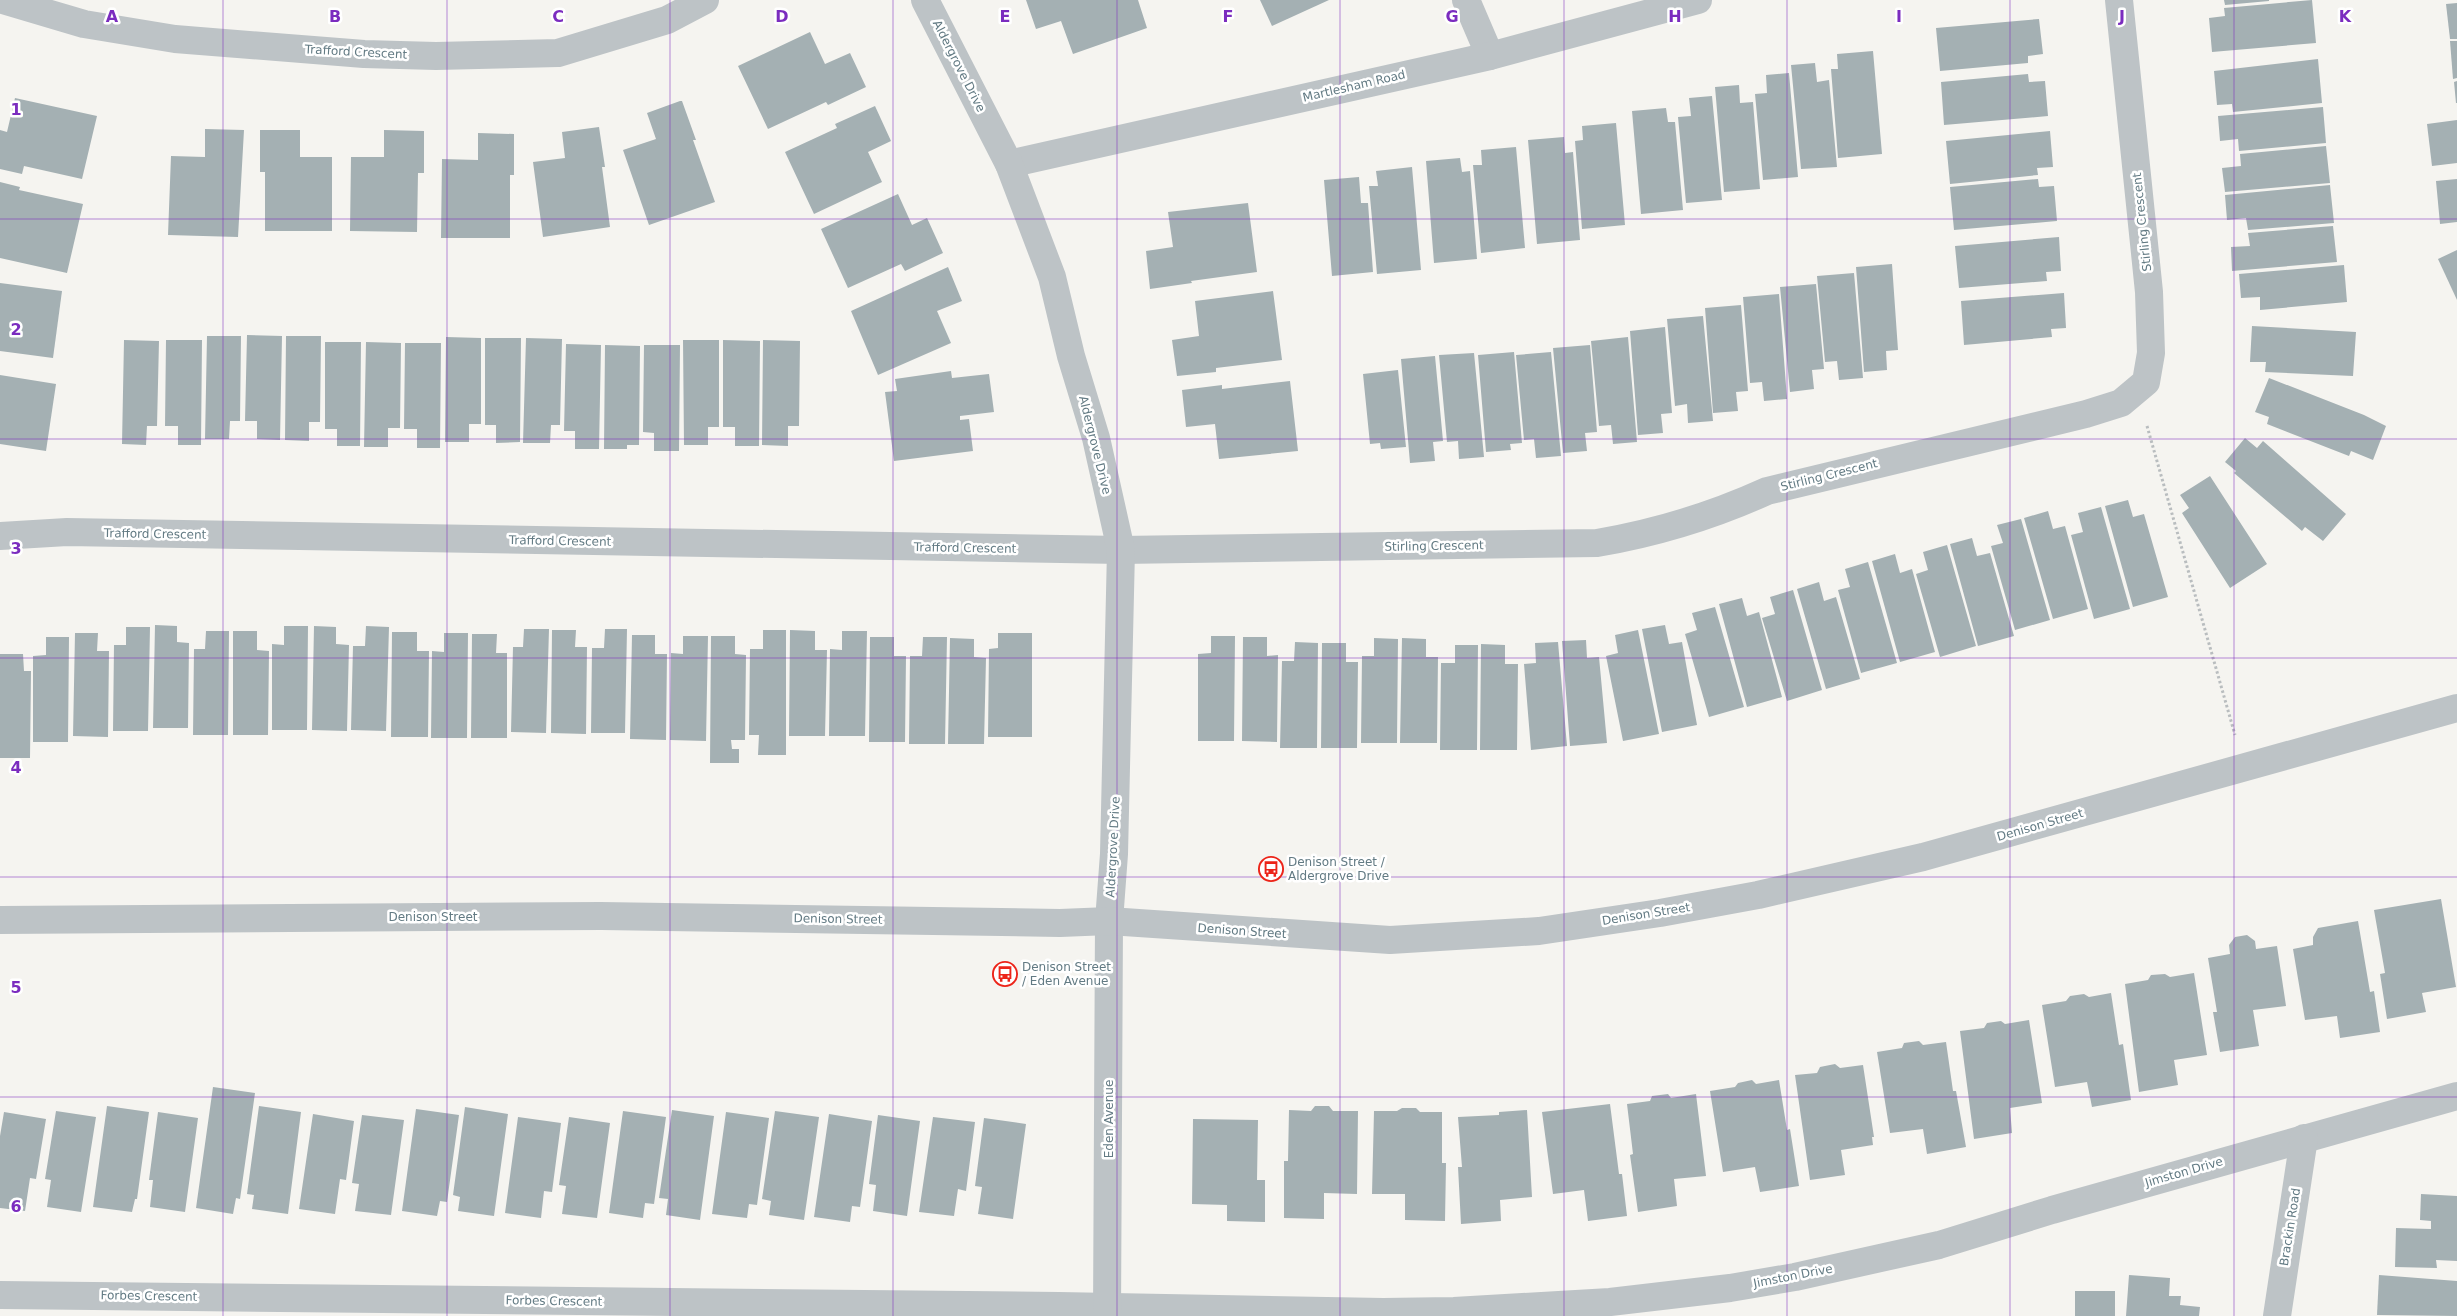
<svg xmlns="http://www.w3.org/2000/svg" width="2457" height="1316" font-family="'DejaVu Sans',sans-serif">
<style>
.building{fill:#a4b0b3}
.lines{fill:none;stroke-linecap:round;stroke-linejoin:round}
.path{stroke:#b9bdbf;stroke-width:3;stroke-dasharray:2.5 2.5;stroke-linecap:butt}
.minor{stroke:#bdc3c6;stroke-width:28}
.tertiary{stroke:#bdc3c6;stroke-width:28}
.grid{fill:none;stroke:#7b2cbf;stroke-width:1;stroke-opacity:0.55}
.labels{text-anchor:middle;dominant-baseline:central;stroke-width:5;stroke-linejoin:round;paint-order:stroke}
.street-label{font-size:12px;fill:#627a83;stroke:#fff}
.poi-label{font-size:12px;fill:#627a83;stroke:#fff;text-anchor:start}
.grid-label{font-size:16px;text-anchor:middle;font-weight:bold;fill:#7b2cbf;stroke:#fff;stroke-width:5;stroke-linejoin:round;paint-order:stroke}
</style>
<rect width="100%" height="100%" fill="#f5f4f0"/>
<!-- building -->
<g class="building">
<path d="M1026 0H1138L1147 28 1073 54 1061 21 1036 29Z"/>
<path d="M1260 0H1329L1272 26Z"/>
<path d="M2224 0H2269V1L2225 5Z"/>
<path d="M2312 0 2316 43 2212 52 2209 18 2225 16 2224 8Z"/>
<path d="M2457 3V39H2450L2446 4Z"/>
<path d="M2039 19 2043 54 2028 56V63L1940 71 1936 28Z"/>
<path d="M810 32 825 64 850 53 866 87 828 105 826 102 768 129 738 66Z"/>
<path d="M2450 41H2457V78L2453 79Z"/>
<path d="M1873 51 1882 154 1838 158 1831 69H1838L1837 54Z"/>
<path d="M2318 59 2322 103 2233 112 2232 104 2217 105 2214 71Z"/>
<path d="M1815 63 1817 82 1829 80 1837 167 1801 169 1791 65Z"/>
<path d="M1789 73 1798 177 1763 180 1755 94 1767 93 1766 75Z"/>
<path d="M2028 74 2029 82 2045 81 2048 116 1944 125 1941 82Z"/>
<path d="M2457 81V103H2456L2454 82Z"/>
<path d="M1739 85 1740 103 1753 102 1760 189 1724 192 1715 87Z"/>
<path d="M1712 96 1722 200 1686 203 1678 117 1691 116 1689 98Z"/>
<path d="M15 98 97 116 82 179 24 166 22 174 0 169V130L7 132Z"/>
<path d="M680 101H682L696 140H693L715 202 649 225 623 150 656 139 647 113Z"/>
<path d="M875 106 891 141 868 152 882 182 814 214 785 152 837 128 835 124Z"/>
<path d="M2323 107 2326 143 2239 151 2238 139 2220 141 2218 116Z"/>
<path d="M1666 108 1668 122H1675L1683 210 1641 214 1632 111Z"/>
<path d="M2457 120V163L2432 166 2427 124Z"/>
<path d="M1616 123 1625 225 1582 229 1575 141 1583 140 1582 126Z"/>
<path d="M599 127 605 167H602L610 227 543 237 533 162 565 158 562 132Z"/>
<path d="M205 129 244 130 238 237 168 235 171 156 205 157Z"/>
<path d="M260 130H300V157H332V231H265V172H260Z"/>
<path d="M384 130 424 131V173H418L417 232 350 231 351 157H384Z"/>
<path d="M2050 131 2053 167 2037 168 2038 175 1950 184 1946 141Z"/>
<path d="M478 133 514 134V175H510V238H441L442 159 478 160Z"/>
<path d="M1564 137 1565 153 1573 152 1580 240 1537 244 1528 140Z"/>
<path d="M2326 146 2330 183 2225 192 2222 168 2241 166 2240 154Z"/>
<path d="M1516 147 1525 248 1481 253 1473 165H1482L1481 150Z"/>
<path d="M1460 158 1462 172 1470 171 1477 259 1434 263 1426 161Z"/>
<path d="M1412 167 1421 270 1377 274 1369 186H1378L1376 171Z"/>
<path d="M1359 177 1361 203H1368L1373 272 1332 276 1324 180Z"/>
<path d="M2038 179 2039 187 2054 186 2057 221 1954 230 1950 187Z"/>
<path d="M2457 179V222L2440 224 2436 181Z"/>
<path d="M0 182 20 187 19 190 83 204 67 273 0 258Z"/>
<path d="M2330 185 2334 223 2248 230 2246 218 2227 220 2225 195Z"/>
<path d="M898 194 912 225 927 218 943 253 905 271 901 264 848 288 821 229Z"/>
<path d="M1248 203 1257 272 1191 281 1192 283 1150 289 1146 251 1173 247 1168 212Z"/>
<path d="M2333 226 2337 262 2232 271 2231 247 2250 246 2248 233Z"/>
<path d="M2059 237 2061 271 2046 272 2047 281 1959 288 1955 246Z"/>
<path d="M2457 250V300L2438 259Z"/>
<path d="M1892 264 1898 350 1886 351 1887 370 1864 372 1856 267Z"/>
<path d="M2344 265 2347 302 2260 310V297L2241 298 2239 274Z"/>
<path d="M948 267 962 301 937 311 951 343 878 375 851 311Z"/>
<path d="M1854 273 1863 378 1839 380 1837 361 1825 362 1817 276Z"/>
<path d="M0 283 62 291 53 358 0 351Z"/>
<path d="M1816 284 1824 369 1812 370 1814 389 1790 392 1780 287Z"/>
<path d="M1273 291 1282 360 1216 368V372L1177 376 1172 340 1199 336 1195 301Z"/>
<path d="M2064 293 2066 328 2051 329 2052 337 1964 345 1961 301Z"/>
<path d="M1779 294 1787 399 1764 401 1762 382 1750 383 1743 297Z"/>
<path d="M1741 305 1748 391 1736 392 1738 411 1713 413 1705 308Z"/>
<path d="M1703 316 1713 421 1688 423 1687 404 1675 406 1667 319Z"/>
<path d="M2252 326 2356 332 2353 376 2265 372 2266 362H2250Z"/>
<path d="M1665 327 1672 413 1661 414 1663 433 1638 435 1630 331Z"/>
<path d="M247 335 282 336 280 440 257 439V421H245Z"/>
<path d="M207 336H241L240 421H230L229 439H205Z"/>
<path d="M286 336H321L320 422H309V441L285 440Z"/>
<path d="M446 337 481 338V424H469V442H445Z"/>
<path d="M1628 337 1637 442 1613 444 1611 425 1599 426 1591 341Z"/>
<path d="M485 338H521L520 442 496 443V425H485Z"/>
<path d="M526 338 562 339 560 425H551L550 443H523Z"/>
<path d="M124 340 159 341 157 426H147L146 445 122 444Z"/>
<path d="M166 340H202L201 445H178V426H165Z"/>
<path d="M683 340H719V427H708V445H684Z"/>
<path d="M723 340 760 341 759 446H735V427H723Z"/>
<path d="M763 340 800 341 799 426H788V446L762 445Z"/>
<path d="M325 342H361L360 446H337V429H325Z"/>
<path d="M366 342 401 343 400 428H388V447H364Z"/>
<path d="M405 343H441L440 448H417V429H404Z"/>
<path d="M566 344 601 345 599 449H575V431H564Z"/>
<path d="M605 345 640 346 639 445H627V449H604Z"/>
<path d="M644 345H680L679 451H654V433L643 432Z"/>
<path d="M1590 345 1597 432 1585 433 1587 451 1563 453 1553 348Z"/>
<path d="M1514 352 1522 443 1510 444 1511 450 1486 452 1478 355Z"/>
<path d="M1551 352 1561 456 1536 458 1534 439 1524 440 1516 355Z"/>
<path d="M1474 353 1484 457 1459 459 1458 441 1447 442 1439 355Z"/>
<path d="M1435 356 1443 441 1433 442 1435 461 1410 463 1401 359Z"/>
<path d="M1398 370 1406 447 1381 449 1380 443 1370 444 1363 374Z"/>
<path d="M951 371 952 378 989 374 994 412 960 416V420L969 419 973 451 894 461 885 392 897 391 895 379Z"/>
<path d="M0 375 56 384 46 451 0 444Z"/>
<path d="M2269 378 2364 415 2386 426 2373 460 2351 451 2349 456 2267 424 2269 417 2255 412Z"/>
<path d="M1290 381 1298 451 1219 459 1215 424 1186 427 1182 390 1222 385V389Z"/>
<path d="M2245 438 2257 448 2263 441 2346 514 2323 541 2305 527 2302 531 2234 473 2236 471 2225 462Z"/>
<path d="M2210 476 2267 564 2230 588 2182 513 2189 508 2180 495Z"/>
<path d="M2128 500 2133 517 2144 514 2168 597 2133 607 2105 506Z"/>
<path d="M2101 507 2130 609 2094 619 2071 535 2083 532 2078 513Z"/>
<path d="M2048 511 2053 529 2065 526 2088 609 2053 619 2024 518Z"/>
<path d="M2021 519 2050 620 2015 630 1991 546 2003 543 1997 525Z"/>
<path d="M1972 538 1977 556 1990 553 2014 636 1978 646 1950 544Z"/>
<path d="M1947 545 1976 646 1940 657 1916 574 1928 570 1923 552Z"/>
<path d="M1895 554 1900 573 1912 569 1935 652 1900 662 1872 561Z"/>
<path d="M1868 562 1897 663 1861 673 1838 590 1850 587 1845 569Z"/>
<path d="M1819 582 1824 601 1836 597 1860 679 1826 689 1797 589Z"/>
<path d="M1793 590 1822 690 1787 701 1762 618 1775 614 1770 597Z"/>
<path d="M1742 598 1747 616 1759 612 1782 697 1747 707 1719 604Z"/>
<path d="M1715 607 1744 707 1709 717 1685 634 1697 630 1692 613Z"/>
<path d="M155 625 177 626V642L189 643 188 728H153Z"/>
<path d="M1665 625 1669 644 1682 642 1697 725 1662 732 1642 629Z"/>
<path d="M284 626H308L307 730H272V644L284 645Z"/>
<path d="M314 626 336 627V644L349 645 347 731 312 730Z"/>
<path d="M366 626 389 627 386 731 351 730 353 646H365Z"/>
<path d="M126 627H150L148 731H113L114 645H126Z"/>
<path d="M524 629H549L546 733 511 732 513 647H523Z"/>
<path d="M605 629H627L625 733H591L592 648H604Z"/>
<path d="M552 630H576L575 647H587L586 734 551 733Z"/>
<path d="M763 630H786V755H758L759 735H749L750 649H763Z"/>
<path d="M790 630 815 631V650H827L825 736H789Z"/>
<path d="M1638 630 1659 734 1623 741 1606 656 1618 653 1615 635Z"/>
<path d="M206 631H229L228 735H193L194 649H205Z"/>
<path d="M233 631H257V650L269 651 268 735H233Z"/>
<path d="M842 631H867L865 736H829L830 649 842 650Z"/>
<path d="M392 632H417V651H429L428 737H391Z"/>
<path d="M75 633H98L97 651H109L108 737 73 736Z"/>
<path d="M444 633H468L467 738H431L432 651 444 652Z"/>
<path d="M998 633H1032V737H988L989 649 998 648Z"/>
<path d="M472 634H497L496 653H507V738H471Z"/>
<path d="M632 635H655V654H667L666 740 630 739Z"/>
<path d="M683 636H708L706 741 670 740 671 653 683 654Z"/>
<path d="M711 636H735V654L746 655 745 740H731L732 749H739V763H710Z"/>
<path d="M1211 636H1235L1234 741H1198V654L1211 653Z"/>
<path d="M46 637H69L68 742H33V656L46 655Z"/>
<path d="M870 637H894V656H906L905 742H869Z"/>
<path d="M923 637H947L945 744H909L910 656H922Z"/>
<path d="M1243 637H1267V656L1278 655 1277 742 1242 741Z"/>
<path d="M950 638 974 639V657L986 658 984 744H948Z"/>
<path d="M1374 638 1398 639 1397 743H1361L1362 656H1374Z"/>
<path d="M1402 638 1426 639V657H1438L1437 743H1400Z"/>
<path d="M1586 640 1587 658 1599 657 1607 743 1570 746 1562 641Z"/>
<path d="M1295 642 1318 643 1317 748H1280L1282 661H1294Z"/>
<path d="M1558 642 1567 746 1531 750 1524 664 1536 663 1535 643Z"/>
<path d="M1322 643H1346V662H1358L1357 748H1321Z"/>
<path d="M1481 644 1505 645V664H1518L1517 750H1480Z"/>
<path d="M1455 645H1478L1477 750H1440L1441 663H1455Z"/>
<path d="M0 654H23L24 671H31L30 758H0Z"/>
<path d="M2441 899 2456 987 2422 993 2426 1012 2387 1019 2380 974 2385 973 2374 910Z"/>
<path d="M2358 921 2370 992 2374 991 2380 1032 2340 1038 2337 1016 2305 1020 2293 949 2313 945V937L2318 928Z"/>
<path d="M2247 935 2255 941 2256 949 2277 946 2286 1006 2253 1010 2259 1046 2220 1052 2213 1012H2217L2208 958 2230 954 2229 945 2235 937Z"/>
<path d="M2194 973 2207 1055 2174 1060 2178 1085 2139 1092 2125 984 2148 980 2151 975 2165 974 2170 977Z"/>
<path d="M2111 993 2119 1045 2123 1044 2131 1100 2092 1107 2087 1082 2055 1087 2042 1005 2066 1001 2070 996 2084 994 2089 997Z"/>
<path d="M2029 1020 2042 1103 2010 1108 2012 1133 1974 1139 1960 1031 1984 1028 1987 1023 2001 1021 2005 1024Z"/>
<path d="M1919 1041 1923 1045 1946 1042 1953 1091H1956L1966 1147 1927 1154 1923 1129 1890 1133 1877 1052 1902 1048 1904 1043Z"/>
<path d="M1835 1064 1840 1068 1863 1065 1874 1137H1872L1873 1145 1841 1150 1845 1175 1810 1180 1795 1075 1817 1073 1820 1067Z"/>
<path d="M1752 1080 1756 1084 1779 1080 1787 1130 1790 1129 1799 1186 1760 1192 1755 1167 1723 1172 1710 1091 1735 1087 1738 1083Z"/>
<path d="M213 1087 255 1093 240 1199 236 1198 233 1214 196 1208Z"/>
<path d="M1668 1094 1671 1098 1696 1094 1706 1176 1674 1179 1677 1206 1638 1212 1630 1155 1633 1154 1627 1104 1650 1101 1652 1096Z"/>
<path d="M1610 1104 1619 1174H1622L1627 1216 1588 1221 1584 1190 1553 1194 1542 1112Z"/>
<path d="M107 1106 149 1112 137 1199H135L132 1212 93 1207Z"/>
<path d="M259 1106 301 1112 288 1214 252 1209 254 1195 247 1194Z"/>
<path d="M1315 1106H1329L1333 1111H1358L1357 1194 1324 1193V1219L1284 1218V1161H1288L1289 1110 1311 1111Z"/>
<path d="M465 1107 508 1114 494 1216 458 1211 460 1197 453 1195Z"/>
<path d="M1402 1108H1416L1420 1112H1442V1163H1446L1445 1221 1405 1220V1194H1372L1374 1111H1397Z"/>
<path d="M416 1109 459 1115 447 1202 440 1201 437 1216 402 1211Z"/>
<path d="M672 1110 714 1116 700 1220 666 1215 668 1199 659 1198Z"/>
<path d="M1527 1110 1532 1197 1500 1200 1501 1221 1461 1224 1458 1167H1462L1458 1117 1499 1115V1112Z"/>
<path d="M56 1111 96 1117 81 1212 47 1207 51 1180 45 1179Z"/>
<path d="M623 1111 666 1117 654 1204 645 1203 643 1218 609 1213Z"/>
<path d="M775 1111 819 1117 804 1220 769 1215 771 1201 762 1199Z"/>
<path d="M4 1112 46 1119 36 1179 30 1178 25 1211 0 1208V1136Z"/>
<path d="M158 1112 198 1118 185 1212 150 1207 153 1180H149Z"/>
<path d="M726 1112 769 1118 757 1205 749 1204 747 1218 712 1214Z"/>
<path d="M313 1114 354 1121 346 1180 340 1179 335 1214 299 1209Z"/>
<path d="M829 1114 872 1121 860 1207 852 1206 850 1222 814 1217Z"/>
<path d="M362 1115 404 1120 391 1215 355 1211 359 1184 352 1183Z"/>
<path d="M878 1115 920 1121 907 1216 873 1211 876 1185 869 1184Z"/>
<path d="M518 1117 561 1123 552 1192 544 1191 541 1218 505 1213Z"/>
<path d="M569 1117 610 1123 597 1218 562 1214 566 1186 559 1185Z"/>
<path d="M933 1117 975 1122 966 1191 958 1189 954 1216 919 1212Z"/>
<path d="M984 1118 1026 1124 1013 1219 978 1214 982 1187 975 1186Z"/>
<path d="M1193 1119 1258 1120 1257 1180H1265V1222L1227 1221V1205L1192 1204Z"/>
<path d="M2421 1194 2457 1196V1261L2436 1260 2437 1268 2395 1267 2396 1228 2431 1229V1221L2420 1220Z"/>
<path d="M2129 1275 2170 1278 2169 1296H2181L2180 1305 2200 1307 2199 1316H2126Z"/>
<path d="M2379 1275 2457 1281V1316L2377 1315Z"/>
<rect x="2075" y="1291" width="40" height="25"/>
</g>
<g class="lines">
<!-- path -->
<path class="path" d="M2147 426 2235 735"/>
<!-- minor -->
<g class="minor">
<path d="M3 0 84 24 175 39 364 54 436 56 558 53 667 20 705 0"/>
<path d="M1466 0 1490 56"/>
<path d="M1009 164 1490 56 1698 0"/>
<path d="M0 536 67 532 1121 550 1597 543C1656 533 1712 516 1767 491L2086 414 2121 403 2146 382 2151 353 2149 292 2119 0"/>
<path d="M0 1295 1059 1306 1383 1312 1454 1311 1610 1302 1730 1288 1795 1277 1939 1245 2052 1210 2457 1096"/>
<path d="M2277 1316 2304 1138"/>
</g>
<!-- tertiary -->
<g class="tertiary">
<path d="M925 0 1009 164 1052 277 1071 356 1096 438 1121 550 1114 854 1109 921 1107 1316"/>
<path d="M0 920 601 916 1060 923 1109 921 1390 940 1539 931 1660 913 1758 895 1923 857 2457 708"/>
</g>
</g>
<!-- grid -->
<path class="grid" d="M223 0V1316M447 0V1316M670 0V1316M893 0V1316M1117 0V1316M1340 0V1316M1564 0V1316M1787 0V1316M2010 0V1316M2234 0V1316M0 219H2457M0 439H2457M0 658H2457M0 877H2457M0 1097H2457"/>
<!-- icons -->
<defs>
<symbol id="bus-ring" viewBox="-11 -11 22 22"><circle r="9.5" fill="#fff" stroke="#ec2419" stroke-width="1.5"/><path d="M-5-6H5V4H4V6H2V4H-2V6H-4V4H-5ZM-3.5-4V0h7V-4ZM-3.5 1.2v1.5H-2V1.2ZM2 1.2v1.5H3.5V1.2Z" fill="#ec2419"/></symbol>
</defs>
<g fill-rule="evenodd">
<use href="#bus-ring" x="1257" y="855" width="28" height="28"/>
<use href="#bus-ring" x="991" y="960" width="28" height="28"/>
</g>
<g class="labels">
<!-- street labels -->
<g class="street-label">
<text transform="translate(356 52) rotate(3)">Trafford Crescent</text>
<text transform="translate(959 66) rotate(63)">Aldergrove Drive</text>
<text transform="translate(1354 86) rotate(-13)">Martlesham Road</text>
<text transform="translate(2142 222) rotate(-96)">Stirling Crescent</text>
<text transform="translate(1095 445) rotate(76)">Aldergrove Drive</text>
<text transform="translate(1829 475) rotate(-14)">Stirling Crescent</text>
<text transform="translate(155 534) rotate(1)">Trafford Crescent</text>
<text transform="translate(560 541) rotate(1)">Trafford Crescent</text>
<text transform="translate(1434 546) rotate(-1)">Stirling Crescent</text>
<text transform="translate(965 548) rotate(1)">Trafford Crescent</text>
<text transform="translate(2040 825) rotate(-16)">Denison Street</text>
<text transform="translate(1113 847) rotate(-87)">Aldergrove Drive</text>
<text transform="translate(1646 914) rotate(-9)">Denison Street</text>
<text x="433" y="917">Denison Street</text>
<text transform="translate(838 919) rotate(1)">Denison Street</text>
<text transform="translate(1242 931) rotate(4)">Denison Street</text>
<text transform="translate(1109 1119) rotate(-90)">Eden Avenue</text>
<text transform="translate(2184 1172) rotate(-16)">Jimston Drive</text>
<text transform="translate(2290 1227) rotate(-81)">Brackin Road</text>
<text transform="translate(1793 1276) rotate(-11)">Jimston Drive</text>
<text transform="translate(149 1296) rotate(1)">Forbes Crescent</text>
<text transform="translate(554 1301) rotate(1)">Forbes Crescent</text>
</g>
<!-- poi labels -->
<g class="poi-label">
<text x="1288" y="862">Denison Street /<tspan x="1288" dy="14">Aldergrove Drive</tspan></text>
<text x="1022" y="967">Denison Street<tspan x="1022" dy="14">/ Eden Avenue</tspan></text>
</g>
</g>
<g class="grid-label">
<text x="112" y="22">A</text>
<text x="335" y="22">B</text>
<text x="558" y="22">C</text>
<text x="782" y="22">D</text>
<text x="1005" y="22">E</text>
<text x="1228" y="22">F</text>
<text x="1452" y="22">G</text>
<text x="1675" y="22">H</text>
<text x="1899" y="22">I</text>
<text x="2122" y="22">J</text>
<text x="2345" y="22">K</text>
<text x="16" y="115">1</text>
<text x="16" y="335">2</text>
<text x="16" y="554">3</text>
<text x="16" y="773">4</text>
<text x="16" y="993">5</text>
<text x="16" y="1212">6</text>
</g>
</svg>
